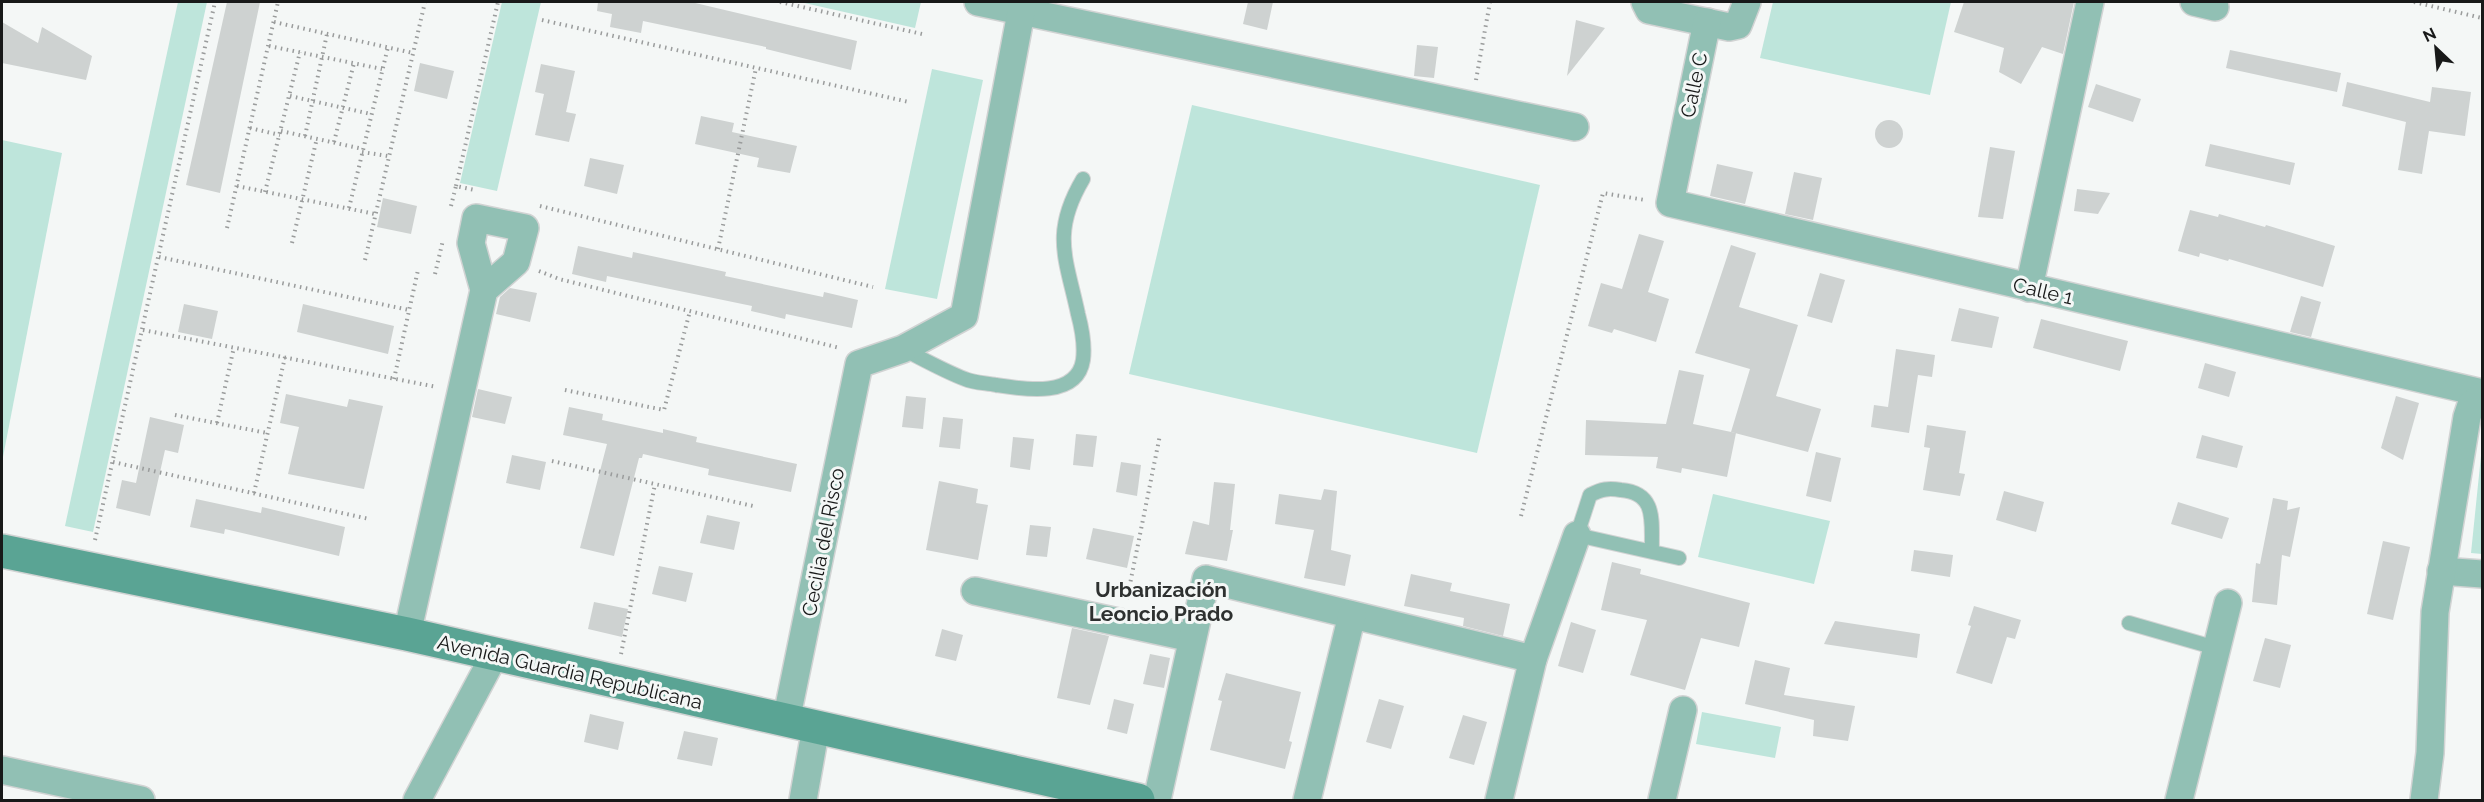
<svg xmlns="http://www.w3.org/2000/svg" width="2484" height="802" font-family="Raleway,sans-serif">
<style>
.green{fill:#bee5db}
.building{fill:#ced2d1}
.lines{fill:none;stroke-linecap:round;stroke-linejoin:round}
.lane-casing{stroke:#d1d3d3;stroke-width:16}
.street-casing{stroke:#d1d3d3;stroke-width:30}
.secondary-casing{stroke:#d1d3d3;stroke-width:36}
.path{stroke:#9a9c9c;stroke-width:4;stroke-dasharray:1.5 4.5;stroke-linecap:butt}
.lane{stroke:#91c0b4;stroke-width:14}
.street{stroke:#91c0b4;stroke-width:27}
.secondary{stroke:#5aa494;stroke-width:33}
.labels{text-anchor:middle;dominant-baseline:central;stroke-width:6;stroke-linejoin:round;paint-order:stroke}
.street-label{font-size:20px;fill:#181919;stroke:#f4f7f6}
.neighbourhood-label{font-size:21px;font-weight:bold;fill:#2e3130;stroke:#f4f7f6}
</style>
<rect width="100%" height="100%" fill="#f4f7f6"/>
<!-- green -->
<g class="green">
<path d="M178 2H207L93 532 65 526Z"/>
<path d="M502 2H541L497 191 460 183Z"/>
<path d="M800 2H921L915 28Z"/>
<path d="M1773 2H1951L1930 95 1760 58Z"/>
<path d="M932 69 983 80 937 299 885 289Z"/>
<path d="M1192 105 1540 185 1477 453 1129 374Z"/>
<path d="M2 140 62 153 2 462Z"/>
<path d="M2482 446V554L2471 553Z"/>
<path d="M1713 494 1830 521 1814 584 1698 557Z"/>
<path d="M1702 712 1781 727 1775 758 1696 744Z"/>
</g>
<!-- building -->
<g class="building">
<path d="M227 2H260L220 193 186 185Z"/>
<path d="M598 2H691L857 41 851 70 766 49V47L643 21 641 33 610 27 612 14 597 11Z"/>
<path d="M1248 2H1273L1267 30 1243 24Z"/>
<path d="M1964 2H2074L2063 54 2042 47 2021 84 1999 72 2004 48 1954 32Z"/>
<path d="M1576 20 1605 28 1567 76Z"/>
<path d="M2 22 38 43 42 27 92 56 86 80 2 63Z"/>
<path d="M1417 45 1438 47 1434 78 1414 76Z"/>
<path d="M2230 50 2341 73 2337 92 2226 68Z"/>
<path d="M420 63 454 71 447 99 414 91Z"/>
<path d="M541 64 575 71 566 112 576 114 569 142 535 135 544 94 535 92Z"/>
<path d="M2347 82 2430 102 2432 87 2471 92 2465 136 2429 131 2422 174 2398 170 2406 122 2342 106Z"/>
<path d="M2096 84 2141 99 2133 122 2088 107Z"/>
<path d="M701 116 734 123 732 132 797 146 790 173 757 167 759 158 695 144Z"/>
<circle cx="1889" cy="134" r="14"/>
<path d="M2210 144 2295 163 2290 185 2205 166Z"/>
<path d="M1990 147 2015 151 2003 219 1978 217Z"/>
<path d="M590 158 624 165 617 194 584 186Z"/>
<path d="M1717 164 1753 172 1745 204 1710 196Z"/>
<path d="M1794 172 1822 178 1813 220 1785 214Z"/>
<path d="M2077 189 2110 193 2098 214 2074 211Z"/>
<path d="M383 198 417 206 411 234 377 227Z"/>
<path d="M2190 210 2218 217 2219 214 2265 227 2266 225 2335 246 2323 287 2229 259 2228 261 2200 253 2199 257 2178 251Z"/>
<path d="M1639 234 1664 241 1648 292 1669 299 1656 342 1614 329 1612 333 1588 326 1601 283 1622 289Z"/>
<path d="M1731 245 1756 253 1739 307 1798 325 1776 396 1821 409 1808 452 1731 432 1750 369 1695 353Z"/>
<path d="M578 246 632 258 633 252 726 272 725 276 823 297 824 292 858 300 852 328 786 314 785 319 751 311 752 306 607 276 606 282 572 274Z"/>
<path d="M1820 273 1845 280 1832 323 1807 316Z"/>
<path d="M510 288 537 293 530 322 496 314 500 297Z"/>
<path d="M2301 296 2321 302 2311 337 2290 332Z"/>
<path d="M184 304 218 311 212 339 178 332Z"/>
<path d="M303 304 394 326 388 354 297 332Z"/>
<path d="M1959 308 1999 317 1992 348 1951 341Z"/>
<path d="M2041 319 2128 341 2120 371 2033 348Z"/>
<path d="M1896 349 1935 355 1932 377 1918 375 1909 433 1871 427 1874 405 1888 407Z"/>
<path d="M2205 363 2236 372 2229 397 2198 388Z"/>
<path d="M1679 370 1704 375 1693 424 1736 433 1727 477 1682 468 1681 473 1656 468 1658 457 1585 455 1586 420 1666 424Z"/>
<path d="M478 389 512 397 505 424 472 417Z"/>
<path d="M286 394 347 407 349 399 383 406 364 489 288 474 299 427 280 423Z"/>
<path d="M906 396 926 398 923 429 902 427Z"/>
<path d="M2396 396 2419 403 2403 460 2381 448Z"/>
<path d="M569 407 603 414 602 420 663 433V429L697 437 696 442 797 464 791 492 708 475 709 469 643 454 642 458H639L614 556 580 548 607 444 563 435Z"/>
<path d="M150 417 184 425 178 453 165 450 150 516 116 508 122 480 136 483Z"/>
<path d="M943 417 963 419 960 449 939 447Z"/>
<path d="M1927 425 1966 431 1959 473 1965 474 1960 496 1923 490 1930 448 1924 447Z"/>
<path d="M1076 434 1097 436 1093 467 1073 465Z"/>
<path d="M2202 435 2243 446 2237 468 2196 458Z"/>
<path d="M1013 437 1034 439 1030 470 1010 467Z"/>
<path d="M1816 452 1841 458 1831 502 1806 496Z"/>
<path d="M512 455 546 462 540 490 506 483Z"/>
<path d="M1121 462 1141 465 1137 496 1116 492Z"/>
<path d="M939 481 978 489 976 503 988 505 978 560 926 550Z"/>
<path d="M1214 482 1235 484 1230 530H1233L1227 561 1185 554 1193 521 1209 525Z"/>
<path d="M1324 489 1337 491 1331 550 1351 555 1345 586 1304 578 1314 530 1275 524 1279 494 1321 500Z"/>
<path d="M2004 491 2044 502 2036 532 1996 520Z"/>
<path d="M2273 498 2288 501 2287 510 2300 507 2290 557 2282 555 2277 605 2252 602 2256 563 2260 564Z"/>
<path d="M196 499 261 513 262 507 345 527 339 556 225 529 224 534 190 527Z"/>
<path d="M2178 502 2229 518 2222 539 2171 524Z"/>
<path d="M707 515 740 522 734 550 700 543Z"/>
<path d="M1030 525 1051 527 1047 557 1026 555Z"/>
<path d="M1093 528 1134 536 1127 568 1086 559Z"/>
<path d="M2383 541 2410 547 2393 620 2367 614Z"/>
<path d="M1914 550 1953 555 1950 577 1911 571Z"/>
<path d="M1612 562 1641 569 1640 574 1750 603 1739 647 1701 638 1685 690 1630 675 1647 620 1601 610Z"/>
<path d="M659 566 693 573 686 602 652 594Z"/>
<path d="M1411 574 1452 583 1450 591 1510 604 1503 636 1463 626 1464 618 1404 606Z"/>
<path d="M594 602 628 609 622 637 588 629Z"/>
<path d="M1974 606 2021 620 2015 639 2007 637 1992 684 1956 673 1971 626 1968 625Z"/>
<path d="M1835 621 1920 634 1917 658 1824 644Z"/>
<path d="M1571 622 1596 630 1583 673 1558 666Z"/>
<path d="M1072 628 1109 636 1090 705 1057 698Z"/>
<path d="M942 629 963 635 956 661 935 656Z"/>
<path d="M2265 638 2291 645 2280 688 2253 681Z"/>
<path d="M1150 654 1170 658 1164 688 1143 684Z"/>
<path d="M1755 660 1790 668 1784 695 1855 706 1848 741 1813 736 1814 720 1745 704Z"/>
<path d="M1226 673 1301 692 1289 741 1292 742 1285 769 1210 750 1222 701 1218 700Z"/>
<path d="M1114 699 1134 704 1127 734 1107 729Z"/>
<path d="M1379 699 1404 706 1391 749 1366 742Z"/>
<path d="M590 714 624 722 618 750 584 742Z"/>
<path d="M1463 715 1487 722 1474 765 1449 758Z"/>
<path d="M684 731 718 738 712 766 677 759Z"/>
</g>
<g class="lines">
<defs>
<g id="lane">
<path d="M903 349C923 359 944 371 965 379 974 383 986 383 996 385 1022 389 1077 399 1083 360 1085 345 1082 329 1078 314 1066 258 1051 233 1083 179"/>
<path d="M1652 552C1651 523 1658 493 1621 490 1608 488 1602 489 1590 495L1577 535 1679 558"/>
<path d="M2129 623 2216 648"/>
</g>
<g id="street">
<path d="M978 2 1575 127"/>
<path d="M1645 2 1649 10 1729 27 1738 25 1747 2"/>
<path d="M2194 2 2215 7"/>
<path d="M1707 22 1670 203 2482 393"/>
<path d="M2029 288 2090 2"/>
<path d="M2441 571 2482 574"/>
<path d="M975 591 1192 638"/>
<path d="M407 634 484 290 471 243 476 218 525 228 516 262 484 290"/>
<path d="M786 721 859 364 903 349 964 316 1023 2"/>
<path d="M2 770 141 800"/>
<path d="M417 800 495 654"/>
<path d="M803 800 816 727"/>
<path d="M1157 800 1206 579 1533 659"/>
<path d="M1307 800 1352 615"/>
<path d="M1499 800 1533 659 1577 535"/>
<path d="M1662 800 1683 710"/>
<path d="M2179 800 2228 603"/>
<path d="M2424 800 2430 753 2435 612 2467 417 2471 405 2482 396"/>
</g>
<path id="secondary" d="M2 551 407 634 1138 800"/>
</defs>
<!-- lane casing -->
<use href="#lane" class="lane-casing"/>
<!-- street casing -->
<use href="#street" class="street-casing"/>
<!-- secondary casing -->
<use href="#secondary" class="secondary-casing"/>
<!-- path -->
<g class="path">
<path d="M780 2 922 34"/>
<path d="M2414 2 2482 18"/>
<path d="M542 20 909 102"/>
<path d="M274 22 413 53"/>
<path d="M269 46 382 69"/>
<path d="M1476 80 1490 2"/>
<path d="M290 96 371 114"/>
<path d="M250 128 280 135"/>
<path d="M281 131 363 149"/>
<path d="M305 136 327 34"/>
<path d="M334 142 354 63"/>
<path d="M362 152 388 156"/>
<path d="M237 186 375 214"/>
<path d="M456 186 498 2"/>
<path d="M265 192 300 52"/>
<path d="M451 206 456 186 475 190"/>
<path d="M540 206 873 287"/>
<path d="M349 208 388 47"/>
<path d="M227 228 278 2"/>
<path d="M292 243 317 138"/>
<path d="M718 249 756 68"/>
<path d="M159 257 409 310"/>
<path d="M365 260 425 2"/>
<path d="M539 271 559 279 840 348"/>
<path d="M435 274 443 240"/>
<path d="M143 330 437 387"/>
<path d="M394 379 418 270"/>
<path d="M565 390 664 410 690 311"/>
<path d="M175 415 267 433"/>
<path d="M217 423 234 347"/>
<path d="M552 461 753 506"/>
<path d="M113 462 369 519"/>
<path d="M254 493 285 357"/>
<path d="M1521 516 1603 193 1645 200"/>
<path d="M95 540 215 2"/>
<path d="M1127 599 1160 435"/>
<path d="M621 654 655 484"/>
</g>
<!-- lane -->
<use href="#lane" class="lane"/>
<!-- street -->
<use href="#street" class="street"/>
<!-- secondary -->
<use href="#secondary" class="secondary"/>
</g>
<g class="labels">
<!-- street labels -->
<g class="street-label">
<text transform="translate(1694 85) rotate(-78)">Calle C</text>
<text transform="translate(2043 291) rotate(13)">Calle 1</text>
<text transform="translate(823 542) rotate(-79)">Cecilia del Risco</text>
<text transform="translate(570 672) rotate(13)">Avenida Guardia Republicana</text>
</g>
<!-- neighbourhood labels -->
<g class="neighbourhood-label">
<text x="1161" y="589">Urbanización<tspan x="1161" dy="24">Leoncio Prado</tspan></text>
</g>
</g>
<!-- border -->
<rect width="2484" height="802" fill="none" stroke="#181919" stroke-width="6"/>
<!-- north arrow -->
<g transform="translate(2436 48) rotate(334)" stroke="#f4f7f6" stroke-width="4.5" paint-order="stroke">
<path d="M0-4.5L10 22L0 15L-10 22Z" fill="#181919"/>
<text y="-9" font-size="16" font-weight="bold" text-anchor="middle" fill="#181919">N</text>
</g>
</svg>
